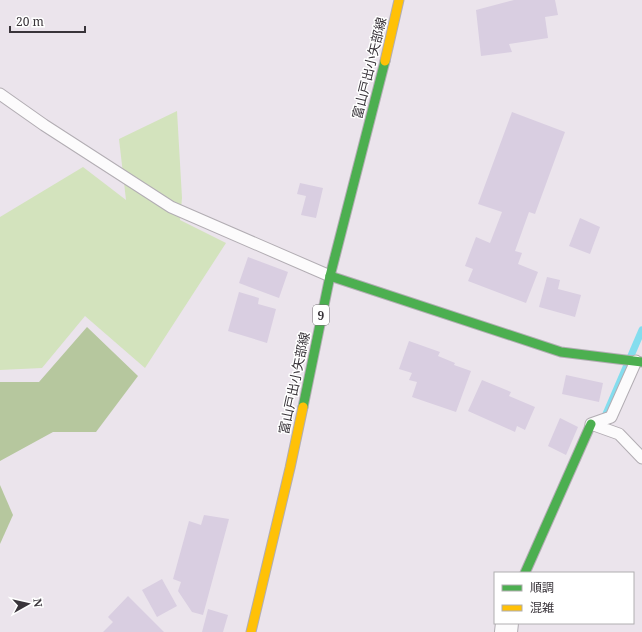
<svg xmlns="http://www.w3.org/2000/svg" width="642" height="632" font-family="'Noto Serif','Noto Sans JP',serif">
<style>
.green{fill:#d3e3bd}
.forest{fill:#b6c79e}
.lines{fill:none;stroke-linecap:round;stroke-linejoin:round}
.stream{stroke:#84ddee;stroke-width:7}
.building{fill:#d9cee1}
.lane-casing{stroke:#b2adb3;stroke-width:13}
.street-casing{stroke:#b2adb3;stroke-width:24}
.fast-casing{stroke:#b2adb3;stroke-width:11}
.slow-casing{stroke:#b2adb3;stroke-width:11}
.lane{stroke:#fcfbfc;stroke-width:11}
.street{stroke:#fcfbfc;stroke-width:22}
.fast{stroke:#4caf50;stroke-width:9}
.slow{stroke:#ffc107;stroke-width:9}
.labels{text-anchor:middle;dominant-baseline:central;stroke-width:3;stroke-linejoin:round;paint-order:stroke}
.shield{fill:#fff;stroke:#747175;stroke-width:1}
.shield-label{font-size:12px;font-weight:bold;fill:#39343a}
.street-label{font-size:13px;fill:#39343a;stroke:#fff}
</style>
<rect width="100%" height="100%" fill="#ebe4ec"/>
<!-- green -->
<path class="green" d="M177 111 182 198 180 220 226 243 145 368 85 316 42 368 0 370V217L83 167 126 200 119 139Z"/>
<!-- forest -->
<g class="forest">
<path d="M87 327 138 376 96 432H53L0 461V382H39Z"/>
<path d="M0 485 13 515 0 544Z"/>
</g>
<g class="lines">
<!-- stream -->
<path class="stream" d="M603 421 642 330"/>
</g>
<!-- building -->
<g class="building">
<path d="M514 0H555L558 15 545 17 548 38 509 44 512 52 481 56 476 10Z"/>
<path d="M512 112 565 132 535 214 529 212 515 251 522 253 518 264 538 272 526 303 468 281 473 269 465 266 476 237 490 243 502 212 478 204Z"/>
<path d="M300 183 323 188 316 218 301 215 306 196 297 194Z"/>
<path d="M580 218 600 227 590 254 569 246Z"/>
<path d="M248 257 288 272 279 298 239 283Z"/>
<path d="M547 277 560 280 558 289 581 295 575 317 539 307Z"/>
<path d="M239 292 259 298 258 304 276 309 267 343 228 331Z"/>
<path d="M409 341 440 352 438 356 455 363 454 365 471 371 456 412 412 397 417 382 409 380 412 373 399 369Z"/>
<path d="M566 375 603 383 599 402 562 394Z"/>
<path d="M482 380 511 392 509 396 535 407 525 430 517 426 515 432 468 411Z"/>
<path d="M560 418 578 427 566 455 548 446Z"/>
<path d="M204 515 229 519 203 615 192 612 178 591 181 582 173 579 189 521 201 525Z"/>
<path d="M162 579 177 606 157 617 142 590Z"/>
<path d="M128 596 164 632H103L113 622 108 617Z"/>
<path d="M208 609 228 615 223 632H202Z"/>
</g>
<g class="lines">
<defs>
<g id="lane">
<path d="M0 94 44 125 171 207 330 276"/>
<path d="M636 361 611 417 591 424 619 434 642 458"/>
</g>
<path id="street" d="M506 632 507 623"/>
<g id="fast">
<path d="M330 276 561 352 642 362"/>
<path d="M303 407 330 276 385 61"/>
<path d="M525 573 591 424"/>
</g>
<g id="slow">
<path d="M385 61 399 0"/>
<path d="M251 632 290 468 303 407"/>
</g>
</defs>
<!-- lane casing -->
<use href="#lane" class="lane-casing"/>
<!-- street casing -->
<use href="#street" class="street-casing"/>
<!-- fast casing -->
<use href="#fast" class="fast-casing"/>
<!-- slow casing -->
<use href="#slow" class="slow-casing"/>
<!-- lane -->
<use href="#lane" class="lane"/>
<!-- street -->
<use href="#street" class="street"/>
<!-- fast -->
<use href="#fast" class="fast"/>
<!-- slow -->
<use href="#slow" class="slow"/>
</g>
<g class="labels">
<!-- shield labels -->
<rect class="shield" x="313" y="305" width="16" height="20" rx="3"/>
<g class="shield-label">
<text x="321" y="315">9</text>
</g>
<!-- street labels -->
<g class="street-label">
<text transform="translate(369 68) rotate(-76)">富山戸出小矢部線</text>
<text transform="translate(294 383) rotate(-78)">富山戸出小矢部線</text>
</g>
</g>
<!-- legend -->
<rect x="494" y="572" width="140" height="52" fill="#ffffff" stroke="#b0aeb0"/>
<rect x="502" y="585" width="20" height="6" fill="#4caf50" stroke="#b0aeb0"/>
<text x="530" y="592" font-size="12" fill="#39343a">順調</text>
<rect x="502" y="605" width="20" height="6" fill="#ffc107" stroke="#b0aeb0"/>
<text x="530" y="612" font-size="12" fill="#39343a">混雑</text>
<!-- north arrow -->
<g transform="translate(28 604) rotate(82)" stroke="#ffffff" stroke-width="3" paint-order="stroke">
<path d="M0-3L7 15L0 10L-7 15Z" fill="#39343a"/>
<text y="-6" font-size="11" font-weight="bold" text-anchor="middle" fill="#39343a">N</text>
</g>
<!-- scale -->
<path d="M10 26v6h75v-6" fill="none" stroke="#39343a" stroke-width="2"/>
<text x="16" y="26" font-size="12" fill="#39343a" stroke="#ffffff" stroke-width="3" paint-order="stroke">20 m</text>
</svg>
